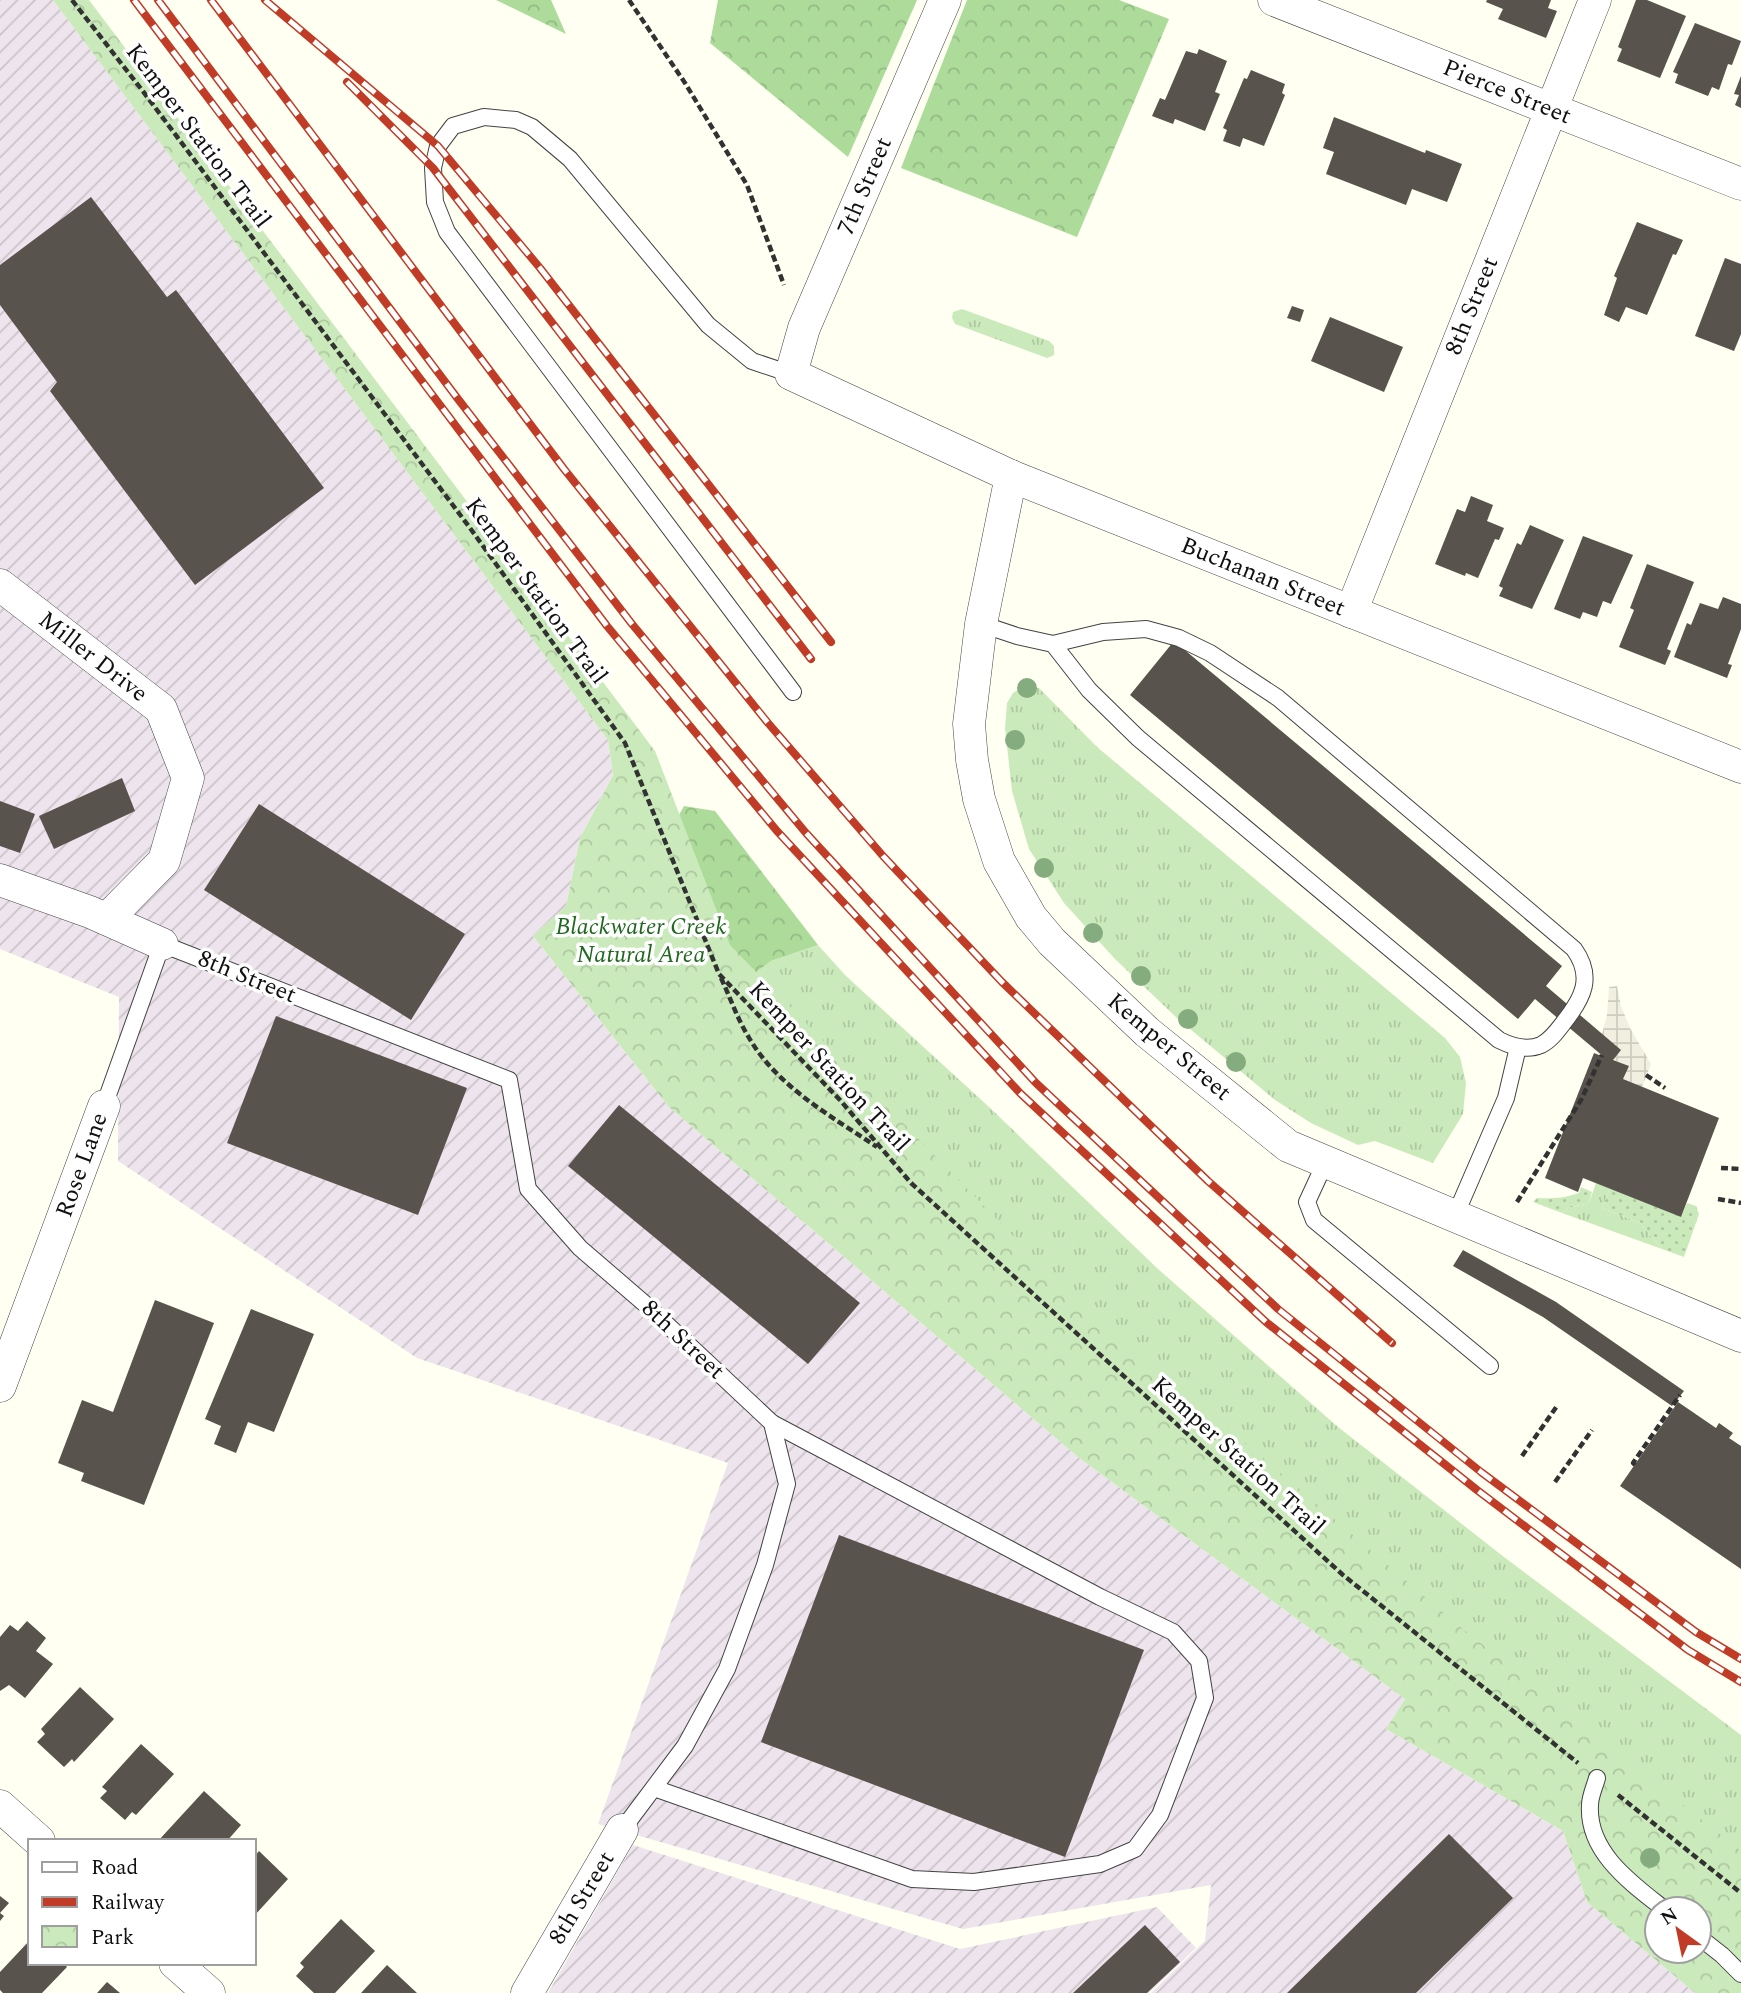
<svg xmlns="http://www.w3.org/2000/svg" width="1741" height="1993" font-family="Spectral,serif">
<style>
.industrial{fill:url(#industrial-furrows)}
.grass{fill:url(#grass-tufts)}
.forest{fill:url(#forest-crowns)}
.park{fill:url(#park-crowns);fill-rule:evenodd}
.garden{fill:url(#garden-dots)}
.plaza{fill:url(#plaza-grid)}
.building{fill:#58534c}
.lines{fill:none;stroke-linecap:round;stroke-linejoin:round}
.lane-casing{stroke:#434343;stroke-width:18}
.street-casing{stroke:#434343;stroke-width:33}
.path{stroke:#323232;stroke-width:4.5;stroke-dasharray:7 3.5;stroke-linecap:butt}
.lane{stroke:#fff;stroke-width:16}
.street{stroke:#fff;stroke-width:32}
.rail-casing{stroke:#c03c27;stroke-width:8}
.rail{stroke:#fff;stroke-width:5;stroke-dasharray:16;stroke-linecap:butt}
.tree{fill:#85ac7e}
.labels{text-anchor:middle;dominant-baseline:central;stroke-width:7;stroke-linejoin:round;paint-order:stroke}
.street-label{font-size:24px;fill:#101010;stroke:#fff}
.park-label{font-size:24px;font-style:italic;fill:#21681f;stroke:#fff}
</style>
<defs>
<pattern id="industrial-furrows" width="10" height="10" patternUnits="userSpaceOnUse" patternTransform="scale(1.75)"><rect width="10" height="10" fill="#eee4ed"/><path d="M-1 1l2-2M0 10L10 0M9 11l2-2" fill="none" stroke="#cbc3ca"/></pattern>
<pattern id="grass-tufts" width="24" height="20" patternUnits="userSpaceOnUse" patternTransform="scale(1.75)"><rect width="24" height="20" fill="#cbeabb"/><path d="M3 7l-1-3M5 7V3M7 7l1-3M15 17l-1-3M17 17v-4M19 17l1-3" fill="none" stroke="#adc8a0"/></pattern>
<pattern id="forest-crowns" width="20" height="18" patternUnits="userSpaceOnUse" patternTransform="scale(1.75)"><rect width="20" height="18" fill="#acdb9a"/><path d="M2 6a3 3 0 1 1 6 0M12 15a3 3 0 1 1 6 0" fill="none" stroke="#93bb84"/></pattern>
<pattern id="park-crowns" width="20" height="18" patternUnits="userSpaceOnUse" patternTransform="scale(1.75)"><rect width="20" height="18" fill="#cbeabb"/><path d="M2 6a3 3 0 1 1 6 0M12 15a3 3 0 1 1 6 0" fill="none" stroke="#adc8a0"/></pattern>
<pattern id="garden-dots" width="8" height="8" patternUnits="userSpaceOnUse" patternTransform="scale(1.75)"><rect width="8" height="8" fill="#cbeabb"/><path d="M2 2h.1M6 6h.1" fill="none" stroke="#adc8a0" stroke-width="1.8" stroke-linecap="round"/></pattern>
<pattern id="plaza-grid" width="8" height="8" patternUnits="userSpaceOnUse" patternTransform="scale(1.75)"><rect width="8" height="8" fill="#f0efe0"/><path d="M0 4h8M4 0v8" fill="none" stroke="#cdccbf"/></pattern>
</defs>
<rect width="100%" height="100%" fill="#fffff2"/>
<!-- industrial -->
<g class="industrial">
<path d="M0 0H53L608 740 613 775 580 838 566 906 533 936 669 1107 1078 1457 1405 1699 1386 1729 1563 1831 1587 1902 1695 1993H1151L1205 1941 1211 1885 963 1929 598 1824 728 1463 417 1358 118 1161 119 997 0 949Z"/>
<path d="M633 1845 960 1949 1157 1907 1196 1948 1149 1993H548Z"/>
</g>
<!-- grass -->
<g class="grass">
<path d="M962 309 1049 341 1054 346V355L1047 358 955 324 952 318 953 312Z"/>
<path d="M1024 686 1039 688 1097 747 1445 1038 1460 1057 1466 1083 1463 1114 1433 1163 1375 1141 1358 1145 1311 1123 1275 1100 1177 1018 1115 959 1064 903 1029 849 1012 791 1005 728 1007 703 1013 693Z"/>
<path d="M818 945 846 976 989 1107 1158 1269 1338 1427 1504 1557 1741 1735V1863L1090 1327 751 976 771 961Z"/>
<path d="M1596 1183 1610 1188 1602 1208 1640 1223 1662 1249 1562 1213 1568 1208 1589 1203Z"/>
</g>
<!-- forest -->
<g class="forest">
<path d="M496 0H551L566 34Z"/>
<path d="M718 0H917L848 157 710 43Z"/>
<path d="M967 0H1119L1169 19 1077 237 901 168Z"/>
<path d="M684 806 715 811 818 945 771 961 751 976 731 958 675 822Z"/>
</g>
<!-- park -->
<path class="park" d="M53 0H89L655 751 730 945 1055 1279 1453 1621 1741 1851V1993H1695L1587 1902 1563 1831 1386 1729 1405 1699 1078 1457 669 1107 533 936 566 906 580 838 613 775 608 740ZM1657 1909H1699V1951H1657Z"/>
<!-- garden -->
<g class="garden">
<path d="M1581 1187 1592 1192 1589 1203 1568 1208 1562 1213 1533 1202 1537 1198C1552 1199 1564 1198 1579 1193Z"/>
<path d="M1610 1188 1681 1217 1687 1203 1696 1206 1699 1214 1684 1257 1662 1249 1640 1223 1602 1208Z"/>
</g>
<!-- plaza -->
<path class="plaza" d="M1617 986 1621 1006 1630 1028 1651 1064 1642 1087 1623 1079 1628 1066 1597 1053 1607 1015 1609 987Z"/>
<!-- building -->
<g class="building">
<path d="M1487 0H1551L1548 8 1557 11 1546 38 1498 19 1503 9 1486 2Z"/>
<path d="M1636 0H1647L1686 16 1660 78 1617 61 1622 49 1618 47Z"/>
<path d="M1695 23 1741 41 1732 65 1728 64 1719 90 1712 87 1708 96 1675 83 1678 74 1673 72Z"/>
<path d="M1199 49 1227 61 1215 92 1220 94 1205 131 1175 119 1173 124 1152 116 1160 98 1165 100 1186 51 1197 54Z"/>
<path d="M1251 70 1285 84 1282 93 1285 95 1264 146 1243 138 1240 147 1223 141 1227 130 1223 128 1244 78 1247 79Z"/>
<path d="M1741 76V108L1735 105 1739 95 1734 94Z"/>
<path d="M1334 117 1425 153 1426 150 1462 164 1447 202 1412 189 1406 205 1326 174 1334 152 1323 148Z"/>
<path d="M91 197 167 297 176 290 324 488 195 585 50 391 57 382 0 305V265Z"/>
<path d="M1637 222 1683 240 1676 255 1673 254 1647 315 1626 307 1619 322 1604 315 1617 278 1614 276Z"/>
<path d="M1725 258 1741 264V334L1734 351 1695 336Z"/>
<path d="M1292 306 1304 310 1300 322 1287 318Z"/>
<path d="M1330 317 1403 347 1384 392 1311 361Z"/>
<path d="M1471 496 1493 505 1487 521 1504 528 1499 540 1495 539 1478 578 1466 573 1465 576 1435 564 1457 509 1465 512Z"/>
<path d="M1530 525 1564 540 1532 609 1499 596 1503 588 1499 586 1517 543 1521 545Z"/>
<path d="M1583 536 1633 555 1611 604 1603 601 1597 617 1583 612 1580 619 1554 609Z"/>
<path d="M1647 564 1694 582 1667 649 1671 651 1665 665 1619 647 1634 610 1630 608Z"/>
<path d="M1723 597 1741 604V629L1728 664 1732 665 1727 678 1674 657 1687 623 1691 625 1700 603 1718 609Z"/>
<path d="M1174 641 1562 966 1546 986 1621 1050 1613 1060 1629 1066 1623 1079 1719 1118 1681 1217 1583 1178 1578 1192 1545 1178 1594 1053 1604 1057 1535 999 1518 1019 1130 695Z"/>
<path d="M122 778 135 811 54 849 39 816Z"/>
<path d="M0 801 35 814 20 853 0 846Z"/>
<path d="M259 804 465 934 411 1020 204 890Z"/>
<path d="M276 1016 467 1088 418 1215 227 1143Z"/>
<path d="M619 1105 860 1303 808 1364 568 1166Z"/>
<path d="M1463 1250 1556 1302 1684 1391 1672 1406 1543 1317 1453 1266Z"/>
<path d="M155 1300 214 1323 144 1505 81 1481 84 1473 58 1463 82 1400 113 1412Z"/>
<path d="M251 1309 314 1334 274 1432 248 1422 236 1453 214 1444 221 1426 205 1419Z"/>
<path d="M1678 1402 1716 1428 1719 1423 1733 1433 1729 1438 1741 1446V1569L1620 1486Z"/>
<path d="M839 1535 1144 1650 1065 1857 761 1742Z"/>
<path d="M27 1621 46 1638 36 1651 53 1664 25 1698 9 1685 0 1691V1637L10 1625 18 1631Z"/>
<path d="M80 1687 114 1719 74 1762 72 1759 64 1767 37 1742 45 1734 41 1729Z"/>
<path d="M141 1744 174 1774 136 1815 132 1812 125 1820 100 1798 107 1791 102 1787Z"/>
<path d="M204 1791 241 1825 227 1841H158Z"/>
<path d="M1449 1834 1513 1898 1416 1993H1287Z"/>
<path d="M259 1851 288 1879 254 1916V1857Z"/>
<path d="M0 1896 9 1903 0 1913 4 1916 0 1921Z"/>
<path d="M341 1919 375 1951 335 1993H314L296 1976 304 1967 300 1963Z"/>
<path d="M1145 1925 1180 1962 1147 1993H1073Z"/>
<path d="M30 1940V1963H63L67 1967 42 1993H3L0 1990V1972Z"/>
<path d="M387 1965 417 1993H361Z"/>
<path d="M107 1982 120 1993H97Z"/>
</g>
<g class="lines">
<defs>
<g id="lane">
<path d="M791 374 752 361 708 325 570 159 532 127 516 120 484 117 453 126 438 146 433 168 435 202 447 232 793 692"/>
<path d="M981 624 1017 636 1053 644 1103 632 1146 629 1179 638 1210 653 1278 698 1574 949C1594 977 1583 998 1564 1022 1558 1030 1551 1040 1541 1045 1527 1051 1511 1046 1499 1040L1138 738 1089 690 1053 644"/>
<path d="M104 1106 162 944 509 1080 528 1189 580 1248 645 1304 772 1423 787 1484 765 1565 727 1669 685 1746 622 1830"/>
<path d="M1325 1163 1307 1202 1314 1220 1490 1366"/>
<path d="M1455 1216 1506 1098 1518 1047"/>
<path d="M1597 1778C1595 1786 1590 1796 1590 1805 1587 1852 1631 1883 1664 1909"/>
<path d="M654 1788 912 1879 974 1882 1100 1864 1135 1849 1160 1815 1205 1698 1199 1661 1173 1632 1100 1597 772 1423"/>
<path d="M1699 1937 1722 1955 1741 1974"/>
</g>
<g id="street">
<path d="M945 0 804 328 791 374 1011 476 1741 767"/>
<path d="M1274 0 1741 184"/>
<path d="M1011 476 981 624 969 724 972 760 979 799 999 861 1031 917 1052 942 1147 1032 1288 1146 1741 1336"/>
<path d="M0 585 161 709 188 778 164 861 107 919"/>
<path d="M1351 612 1595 0"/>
<path d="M0 880 90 912 162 944"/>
<path d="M0 1386 104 1106"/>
<path d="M0 1806 39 1841"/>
<path d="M175 1963 209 1993"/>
<path d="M527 1993 622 1830"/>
</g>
</defs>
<!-- lane casing -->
<use href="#lane" class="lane-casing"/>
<!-- street casing -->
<use href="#street" class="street-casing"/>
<!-- path -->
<g class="path">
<path d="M72 0 145 94 470 528 625 743 719 974 840 1100 911 1183 1343 1575 1578 1763"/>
<path d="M629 0 685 83 747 185 784 285"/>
<path d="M721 978C730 997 737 1018 748 1036 776 1086 831 1116 877 1147"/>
<path d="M1646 1075 1665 1088"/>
<path d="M1721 1168 1741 1169"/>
<path d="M1718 1199 1741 1203"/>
<path d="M1517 1202 1581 1100 1602 1055"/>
<path d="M1522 1456 1557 1406"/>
<path d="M1635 1465 1633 1463 1680 1395"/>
<path d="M1555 1482 1592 1430"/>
<path d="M1618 1795 1741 1893"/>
</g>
<!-- lane -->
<use href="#lane" class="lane"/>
<!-- street -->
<use href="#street" class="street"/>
<defs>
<g id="rail">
<path d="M134 0 607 626 777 831 1021 1094 1266 1322 1477 1490 1688 1650 1741 1682"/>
<path d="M158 0 458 399 632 624 806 833 1036 1083 1278 1309 1481 1472 1696 1632 1741 1659"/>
<path d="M211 0 564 469 768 723 883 856 1002 982 1208 1181 1392 1343"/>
<path d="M265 0 438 146 540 268 831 642"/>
<path d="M347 82 433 168 811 659"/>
</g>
</defs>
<!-- rail casing -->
<use href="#rail" class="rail-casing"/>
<!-- rail -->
<use href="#rail" class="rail"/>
</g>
<!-- trees -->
<g class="tree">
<circle cx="1027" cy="688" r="10"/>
<circle cx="1015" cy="740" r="10"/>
<circle cx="1044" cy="868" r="10"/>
<circle cx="1093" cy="933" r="10"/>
<circle cx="1141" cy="976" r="10"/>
<circle cx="1188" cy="1019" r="10"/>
<circle cx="1236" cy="1062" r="10"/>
<circle cx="1650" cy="1858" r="10"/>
</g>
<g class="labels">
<!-- street labels -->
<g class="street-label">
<text transform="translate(1507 92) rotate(22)">Pierce Street</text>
<text transform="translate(198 136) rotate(53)">Kemper Station Trail</text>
<text transform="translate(865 186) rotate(-67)">7th Street</text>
<text transform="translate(1472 306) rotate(-68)">8th Street</text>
<text transform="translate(1263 577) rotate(22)">Buchanan Street</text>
<text transform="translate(536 591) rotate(54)">Kemper Station Trail</text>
<text transform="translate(93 657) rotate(38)">Miller Drive</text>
<text transform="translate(247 977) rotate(22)">8th Street</text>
<text transform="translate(1169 1047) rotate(40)">Kemper Street</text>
<text transform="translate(829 1067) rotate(47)">Kemper Station Trail</text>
<text transform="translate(82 1165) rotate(-70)">Rose Lane</text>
<text transform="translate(683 1340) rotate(43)">8th Street</text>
<text transform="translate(1238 1456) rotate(42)">Kemper Station Trail</text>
<text transform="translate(582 1898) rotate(-59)">8th Street</text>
</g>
<!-- park labels -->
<g class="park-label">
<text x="641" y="927">Blackwater Creek<tspan x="641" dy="28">Natural Area</tspan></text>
</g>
</g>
<!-- legend -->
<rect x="28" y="1839" width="228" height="126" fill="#ffffff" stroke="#9f9f9f" stroke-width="2"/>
<rect x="42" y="1862" width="35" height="10" fill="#ffffff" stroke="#9f9f9f" stroke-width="2"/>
<text x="91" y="1874" font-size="21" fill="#101010">Road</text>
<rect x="42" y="1897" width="35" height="10" fill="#c03c27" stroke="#9f9f9f" stroke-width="2"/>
<text x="91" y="1909" font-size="21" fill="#101010">Railway</text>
<rect x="42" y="1926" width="35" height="21" fill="url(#park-crowns)" stroke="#9f9f9f" stroke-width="2"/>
<text x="91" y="1944" font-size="21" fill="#101010">Park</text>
<!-- north arrow -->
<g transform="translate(1678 1930) rotate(327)"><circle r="33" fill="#ffffff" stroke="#9f9f9f" stroke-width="2"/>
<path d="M0-5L12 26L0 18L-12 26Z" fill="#c03c27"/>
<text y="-10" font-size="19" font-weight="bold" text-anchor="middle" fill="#101010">N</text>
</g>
</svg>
